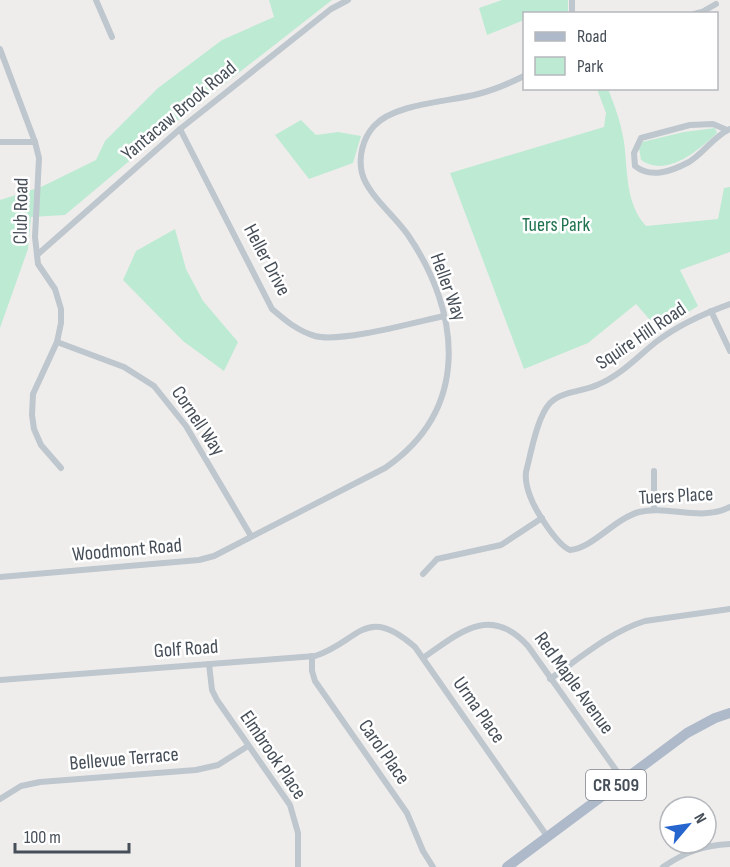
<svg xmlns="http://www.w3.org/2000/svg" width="730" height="867" font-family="'Sofia Sans Condensed',sans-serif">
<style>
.green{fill:#bdead2}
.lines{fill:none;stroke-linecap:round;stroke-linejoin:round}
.minor{stroke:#bec6ce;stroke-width:6}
.primary{stroke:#aebac9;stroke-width:10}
.labels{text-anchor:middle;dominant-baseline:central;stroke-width:5;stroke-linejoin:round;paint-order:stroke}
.shield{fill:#fff;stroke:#7e838a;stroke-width:1.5}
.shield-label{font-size:18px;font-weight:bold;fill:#464e58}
.street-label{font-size:20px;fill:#464e58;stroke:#fff}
.park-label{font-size:20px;fill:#1e734e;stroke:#fff}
</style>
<rect width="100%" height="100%" fill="#efedec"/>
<!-- green -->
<g class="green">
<path d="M269 0H332L177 121 65 215 31 217 28 249 0 328V200L41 187 96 160 105 141 158 88 222 40 274 17Z"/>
<path d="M502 0H568V13L524 14V20L487 35 479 8Z"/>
<path d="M597 89H608C615 106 621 123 624 142 628 171 625 203 646 226L718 219 724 188 730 187V252L680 270 698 306 659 330 636 304 588 343 524 369 450 173 604 127 606 113Z"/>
<path d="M301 120 316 135 338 132 361 136 353 163 309 179 275 135Z"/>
<path d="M715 128 717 133C697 151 667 178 641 160L639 148 642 142 684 132Z"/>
<path d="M175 229 186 269 203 301 238 342 224 371 183 341 123 280 136 251Z"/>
</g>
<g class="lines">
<!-- minor -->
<g class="minor">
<path d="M96 0 112 37"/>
<path d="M572 14V0"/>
<path d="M694 14 702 12 716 4"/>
<path d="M0 49 35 142 39 158 35 237 38 264 55 289 61 309V323L57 342 33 394 32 415 34 429 41 445 61 468"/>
<path d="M180 129 272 309C286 321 298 331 315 336 341 343 416 322 444 316"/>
<path d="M727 130 713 124 690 125 641 138 634 153 635 166C651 179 672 171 689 162 704 153 714 136 730 129"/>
<path d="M0 142H35"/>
<path d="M37 255 180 129 331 9 348 0"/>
<path d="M730 304C705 313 678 325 656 342 637 357 620 376 597 385 582 392 562 391 550 403 537 417 531 453 526 472 525 480 527 488 530 496 535 510 557 545 570 550 593 548 614 519 639 512 668 505 702 522 730 507"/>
<path d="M711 311 730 351"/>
<path d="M57 342 124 367 154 386 186 426 251 536"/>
<path d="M654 510V471"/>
<path d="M423 574 437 559 501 545 542 518"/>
<path d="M0 577 199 560 214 556 385 468C471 409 461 313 408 235 395 216 367 194 362 173 358 157 363 138 374 126 395 103 449 102 478 94 494 90 510 83 524 76"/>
<path d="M312 656V671L315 681 407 813 423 851 433 867"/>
<path d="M423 658C459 633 490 604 528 646L623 780"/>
<path d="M209 664 212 690 217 700 290 805 298 833V867"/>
<path d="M550 679C580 658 610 632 645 621L730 609"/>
<path d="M0 680 315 656C359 642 365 603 415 647L547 836"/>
<path d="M0 799 21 786 40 782 196 770 218 765 248 746"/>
<path d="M663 867C685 852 704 845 730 844"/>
</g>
<!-- primary -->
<path class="primary" d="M507 867 687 733 715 718 730 713"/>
</g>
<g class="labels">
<!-- shield labels -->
<rect class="shield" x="586" y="770" width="60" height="30" rx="4.5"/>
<g class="shield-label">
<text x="616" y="785">CR 509</text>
</g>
<!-- street labels -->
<g class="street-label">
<text transform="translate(179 111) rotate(-40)">Yantacaw Brook Road</text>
<text transform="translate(21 211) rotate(-89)">Club Road</text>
<text transform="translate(267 260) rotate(62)">Heller Drive</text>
<text transform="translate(448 287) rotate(70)">Heller Way</text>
<text transform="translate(641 336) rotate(-34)">Squire Hill Road</text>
<text transform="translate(198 421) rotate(56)">Cornell Way</text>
<text transform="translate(676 496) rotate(-3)">Tuers Place</text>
<text transform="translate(127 550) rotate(-5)">Woodmont Road</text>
<text transform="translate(186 649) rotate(-4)">Golf Road</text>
<text transform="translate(574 683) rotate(54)">Red Maple Avenue</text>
<text transform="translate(479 710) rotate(55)">Urma Place</text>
<text transform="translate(384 752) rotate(55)">Carol Place</text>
<text transform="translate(273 755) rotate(56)">Elmbrook Place</text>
<text transform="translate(124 759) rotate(-5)">Bellevue Terrace</text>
</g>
<!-- park labels -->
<g class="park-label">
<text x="556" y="225">Tuers Park</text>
</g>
</g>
<!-- legend -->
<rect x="523" y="12" width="195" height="78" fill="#ffffff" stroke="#b5b8bc" stroke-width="1.5"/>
<rect x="535" y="32" width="30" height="9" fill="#aebac9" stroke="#b5b8bc" stroke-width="1.5"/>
<text x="577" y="42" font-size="18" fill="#464e58">Road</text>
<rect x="535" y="57" width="30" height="18" fill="#bdead2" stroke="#b5b8bc" stroke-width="1.5"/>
<text x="577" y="72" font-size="18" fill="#464e58">Park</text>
<!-- north arrow -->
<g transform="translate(688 825) rotate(61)"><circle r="28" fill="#ffffff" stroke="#b5b8bc" stroke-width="1.5"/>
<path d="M0-4.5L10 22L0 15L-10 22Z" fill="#2765ce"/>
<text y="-9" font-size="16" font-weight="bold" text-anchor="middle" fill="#464e58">N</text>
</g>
<!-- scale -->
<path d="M15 843v9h114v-9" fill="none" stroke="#464e58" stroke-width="3"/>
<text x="24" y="843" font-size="18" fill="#464e58" stroke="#ffffff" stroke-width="4.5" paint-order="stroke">100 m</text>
</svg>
